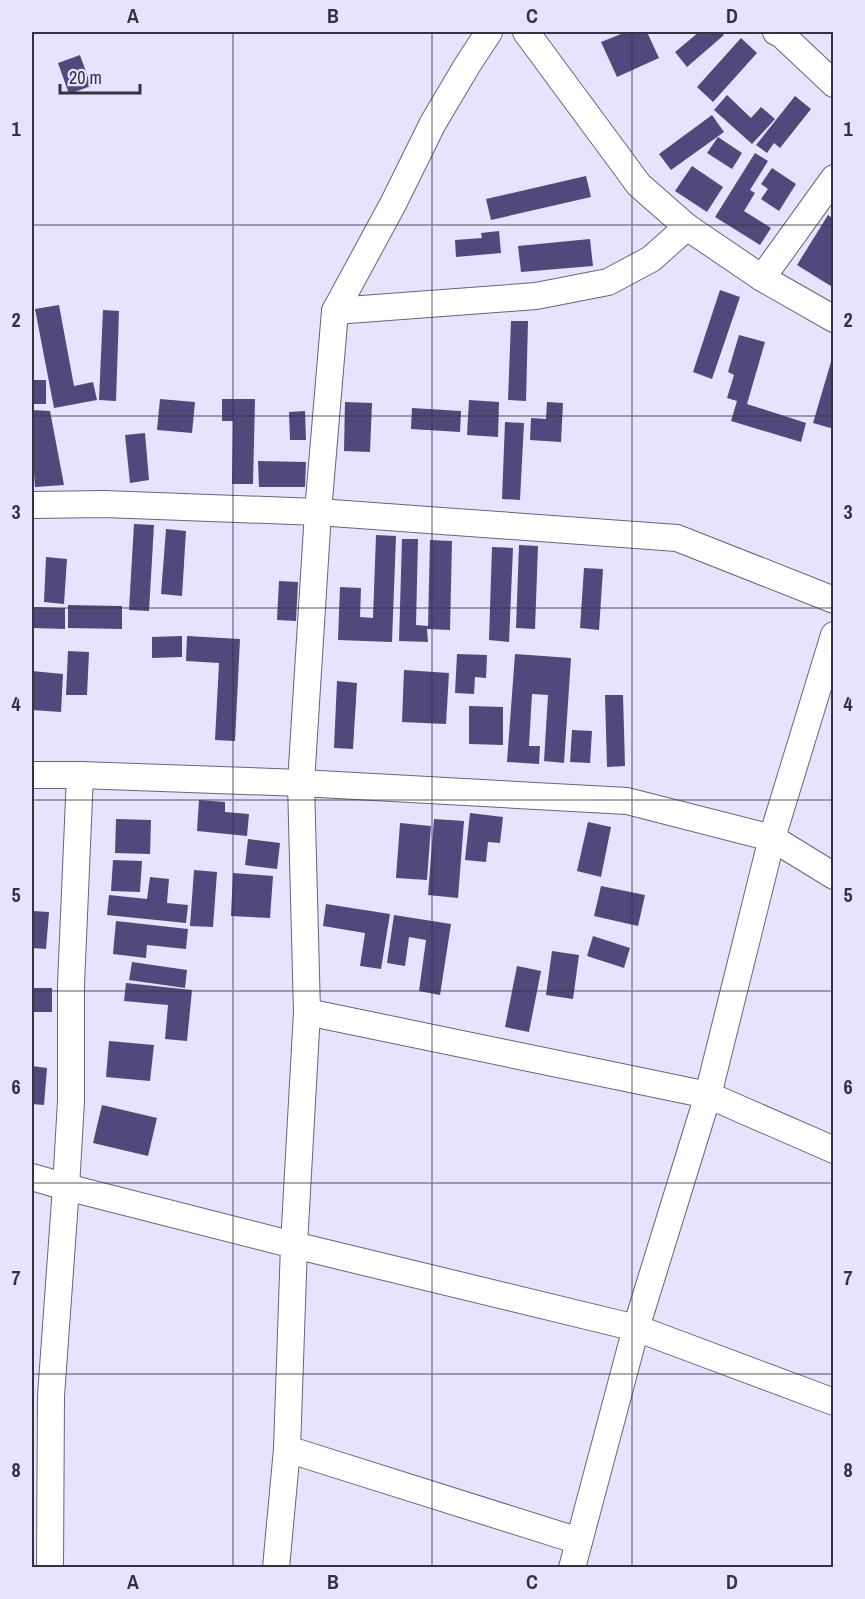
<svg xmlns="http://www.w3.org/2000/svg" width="865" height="1599" font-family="'Archivo Narrow',sans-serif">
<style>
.building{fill:#52487b}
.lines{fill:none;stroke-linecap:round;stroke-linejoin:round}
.street-casing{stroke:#67647c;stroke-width:28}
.street{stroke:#fff;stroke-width:26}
.grid{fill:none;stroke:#33323d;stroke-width:1.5;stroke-opacity:0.55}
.neatline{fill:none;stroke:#33323d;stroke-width:2}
.grid-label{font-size:20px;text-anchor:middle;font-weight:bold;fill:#33323d}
</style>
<rect width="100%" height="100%" fill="#e6e3ff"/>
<!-- building -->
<g class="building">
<path d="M626 32H647L659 58 617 77 601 42Z"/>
<path d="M699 32H721L724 35 687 67 675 52Z"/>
<path d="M741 38 757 53 713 102 697 87Z"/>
<path d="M80 55 91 86 69 94 58 63Z"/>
<path d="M727 95 751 118 761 107 775 119 752 144 714 110Z"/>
<path d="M795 96 811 109 780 148 774 143 767 153 756 145Z"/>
<path d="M712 115 724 132 671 170 659 154Z"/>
<path d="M718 137 742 153 732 169 707 153Z"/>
<path d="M755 153 768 161 750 190 755 193 744 211 771 228 760 245 715 217Z"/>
<path d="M692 166 723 187 707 212 675 191Z"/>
<path d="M772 168 796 184 779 211 761 199 768 189 761 184Z"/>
<path d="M586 176 591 197 491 220 486 199Z"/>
<path d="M828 215 834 219V288L797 265Z"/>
<path d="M499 231 501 253 456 257 455 240 482 238 481 233Z"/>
<path d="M590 239 593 266 521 272 518 246Z"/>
<path d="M720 290 740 297 712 379 693 372Z"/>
<path d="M59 305 74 386 93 382 97 400 54 408 35 309Z"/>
<path d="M103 310 119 311 116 401 99 400Z"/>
<path d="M511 321H528L526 401 508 400Z"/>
<path d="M739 335 765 342 747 404 806 423 801 442 731 421 737 401 727 398 734 375 728 372Z"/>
<path d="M833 355H834V429L813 423Z"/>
<rect x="32" y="380" width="14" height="24"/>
<path d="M160 399 195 402 192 433 157 430Z"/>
<path d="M222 399H255L253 484H232L233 421H222Z"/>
<path d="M469 400 499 402 498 437 467 435Z"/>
<path d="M345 402 372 403 370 452 344 451Z"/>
<path d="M547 402 563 403 561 442 530 440 531 418 546 419Z"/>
<path d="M412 408 461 411 460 432 411 429Z"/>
<path d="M32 410 50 411 64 485 35 487 32 443Z"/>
<path d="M305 411 306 440H290L289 412Z"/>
<path d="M505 422 524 423 520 500 502 499Z"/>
<path d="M145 433 149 480 130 483 125 435Z"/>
<path d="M258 461 306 462 305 487H259Z"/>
<path d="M134 524 154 525 149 611 129 610Z"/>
<path d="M166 529 186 531 182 596 161 594Z"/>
<path d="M376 535 396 536 392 642 338 640 340 587 361 588 360 617 373 618Z"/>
<path d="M402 539H418L416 625 428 626 430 540 452 541 450 630 427 629 428 642 399 641Z"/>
<path d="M519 545 538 546 535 629 516 628Z"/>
<path d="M492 547 513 548 509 642 489 640Z"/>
<path d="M46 557 67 559 64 604 44 602Z"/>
<path d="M584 568 603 569 599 630 580 628Z"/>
<path d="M279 581 298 582 296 621 277 620Z"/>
<path d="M68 605 122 606V629L68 628Z"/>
<path d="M32 607 65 608V629L32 628Z"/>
<path d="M182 636V657L152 658V637Z"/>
<path d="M187 636 240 639 235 741 215 740 219 663 186 661Z"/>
<path d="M68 651 89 652 87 695H66Z"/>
<path d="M457 654 487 655 486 678 475 677 474 694 455 693Z"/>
<path d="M515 654 571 658 564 763 544 761 548 695 532 694 529 746H540L539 764 507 762Z"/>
<path d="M404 670 449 673 446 724 402 722Z"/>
<path d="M32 671 63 674 61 712 32 710Z"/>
<path d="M337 681 357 683 353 749 334 748Z"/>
<path d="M605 695H623L625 766 607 767Z"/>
<path d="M469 706 503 707V745L469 744Z"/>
<path d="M572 730 592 731 590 763 570 762Z"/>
<path d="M199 800 225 802V812L249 814 247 836 197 831Z"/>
<path d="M470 813 503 817 500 843 488 842 486 862 465 860Z"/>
<path d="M116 819 151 820 150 854 115 853Z"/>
<path d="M434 819 464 821 458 898 428 895Z"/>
<path d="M588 822 611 827 601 877 577 871Z"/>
<path d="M400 823 431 826 427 880 396 878Z"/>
<path d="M248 839 280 843 277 869 245 865Z"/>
<path d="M113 860 142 861 140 892 111 891Z"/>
<path d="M194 870 217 872 213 927 190 926Z"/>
<path d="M233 873 273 876 270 918 231 916Z"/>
<path d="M150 877 169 879 167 903 188 905 186 923 107 915 109 895 147 899Z"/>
<path d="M601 886 645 895 638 926 594 916Z"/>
<path d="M326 904 390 914 381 969 360 966 365 933 323 926Z"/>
<path d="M32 911 49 912 46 949 32 948Z"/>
<path d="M394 915 451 924 440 995 419 991 426 940 409 937 405 966 387 963Z"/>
<path d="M116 921 188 929 186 949 147 945 146 958 113 954Z"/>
<path d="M593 936 630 948 624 968 587 956Z"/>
<path d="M552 951 579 955 573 999 546 995Z"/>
<path d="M132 962 187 970 185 988 129 980Z"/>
<path d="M517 966 541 971 529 1032 505 1027Z"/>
<path d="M126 983 192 990 187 1041 165 1039 168 1005 124 1001Z"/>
<rect x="32" y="988" width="20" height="24"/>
<path d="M109 1041 154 1045 150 1081 106 1077Z"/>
<path d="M32 1066 47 1068 44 1105 32 1104Z"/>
<path d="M102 1105 157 1118 148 1156 93 1143Z"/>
</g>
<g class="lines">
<defs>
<g id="street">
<path d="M526 32 639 185 687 227 762 278 834 319"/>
<path d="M776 32 781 34 834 84"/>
<path d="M762 278 834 178"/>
<path d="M335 311 393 204 433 123 468 64 489 32"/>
<path d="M32 505 104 504 318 512 677 538 834 600"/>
<path d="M32 775H80L301 783 627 801 772 838 834 876"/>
<path d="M307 1012 708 1095 834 1150"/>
<path d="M32 1177 66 1187 294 1245 636 1328 834 1402"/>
<path d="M287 1449 579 1541"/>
<path d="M50 1568 51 1396 66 1187 71 1101V985L80 775"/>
<path d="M276 1568 287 1449 294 1245 307 1012 301 783 318 512 335 311 536 296 608 282 651 259 687 227"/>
<path d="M572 1568 636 1328 708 1095 772 838 834 635"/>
</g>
</defs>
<!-- street casing -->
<use href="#street" class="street-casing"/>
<!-- street -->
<use href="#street" class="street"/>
</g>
<!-- grid -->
<path class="grid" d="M233 32V1568M432 32V1568M632 32V1568M32 225H834M32 416H834M32 608H834M32 800H834M32 991H834M32 1183H834M32 1374H834"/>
<!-- border -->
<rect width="865" height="1599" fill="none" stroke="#e6e3ff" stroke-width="66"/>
<!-- scale -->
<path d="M60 84v9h80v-9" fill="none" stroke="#33323d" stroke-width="3"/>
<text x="69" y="84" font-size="18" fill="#33323d" stroke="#e6e3ff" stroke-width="4.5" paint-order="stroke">20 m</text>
<rect x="33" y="33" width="799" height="1533" class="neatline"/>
<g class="grid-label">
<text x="133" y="23">A</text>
<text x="333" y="23">B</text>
<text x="532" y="23">C</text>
<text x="732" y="23">D</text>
<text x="16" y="136">1</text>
<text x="848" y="136">1</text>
<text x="16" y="327">2</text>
<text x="848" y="327">2</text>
<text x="16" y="519">3</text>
<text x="848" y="519">3</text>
<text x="16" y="711">4</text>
<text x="848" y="711">4</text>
<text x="16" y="902">5</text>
<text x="848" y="902">5</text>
<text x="16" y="1094">6</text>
<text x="848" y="1094">6</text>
<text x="16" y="1285">7</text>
<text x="848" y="1285">7</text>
<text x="16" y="1477">8</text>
<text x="848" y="1477">8</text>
<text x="133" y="1589">A</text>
<text x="333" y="1589">B</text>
<text x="532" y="1589">C</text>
<text x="732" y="1589">D</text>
</g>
</svg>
